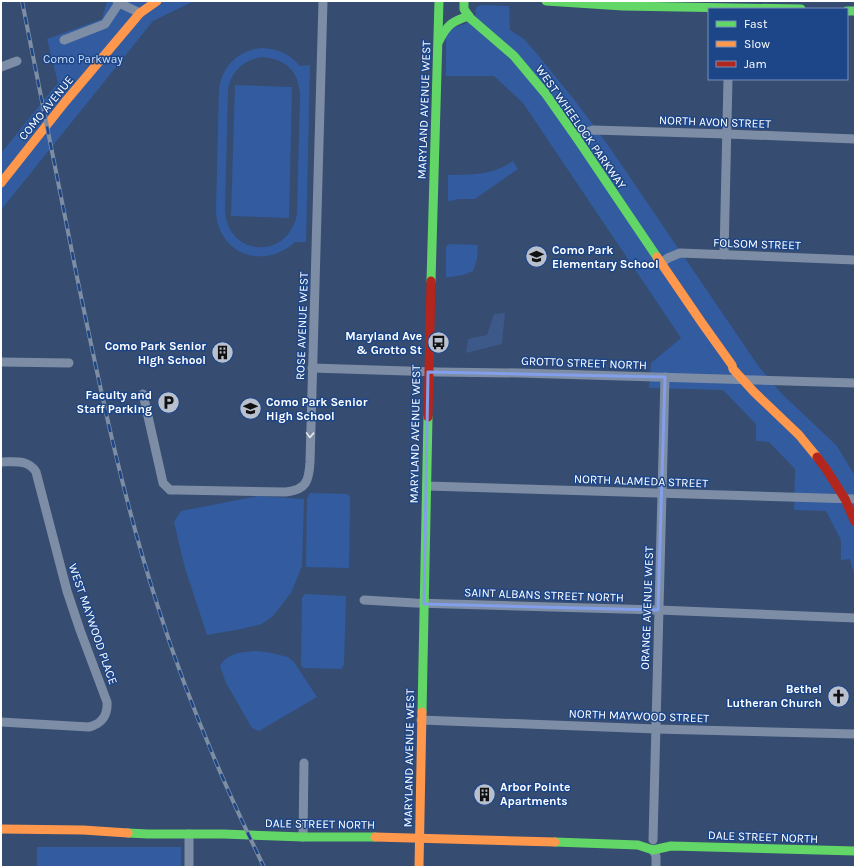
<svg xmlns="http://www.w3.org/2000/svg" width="856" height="868" font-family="Karla,sans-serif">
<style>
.green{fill:#325c9f;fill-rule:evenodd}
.water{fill:#3c5989}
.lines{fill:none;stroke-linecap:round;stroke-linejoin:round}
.street{stroke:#7d8da5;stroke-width:9}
.fast{stroke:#63d668;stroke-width:9}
.slow{stroke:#ff974d;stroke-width:9}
.jam{stroke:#b3261e;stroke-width:9}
.rail-casing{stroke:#7d8da4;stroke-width:4}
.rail{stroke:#1d4689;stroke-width:2.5;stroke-dasharray:8;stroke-linecap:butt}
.oneway{stroke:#e5e8ed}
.marked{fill:none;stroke:#839eea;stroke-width:3;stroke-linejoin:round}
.labels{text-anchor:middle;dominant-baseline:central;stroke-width:3;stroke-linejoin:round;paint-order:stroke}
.park-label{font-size:12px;fill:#ccdef8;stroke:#1d4689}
.street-label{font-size:12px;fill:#fff;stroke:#1d4689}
.poi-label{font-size:12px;font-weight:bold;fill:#fff;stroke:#1d4689;text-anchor:end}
</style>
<rect width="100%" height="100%" fill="#364c70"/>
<!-- green -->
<g class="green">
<path d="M107 1H192V2L153 21 1 210V153L58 83 47 39 102 19Z"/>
<path d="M483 5 509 6 510 30 524 39 538 55 576 102 608 145 759 367 781 393 817 427 837 446 855 476V579L850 559 841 560V540L826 511 794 510 795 469 769 442 756 441V424L723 390 649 388 651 363 681 338 523 103 494 76H446V34L450 28 465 24 476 14 475 11 477 6Z"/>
<path d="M261 48C279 49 288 53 300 66L310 65 306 242H295C263 271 217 254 216 210L219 89C223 65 238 51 261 48ZM262 57C285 59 298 70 300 93L297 214C288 261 227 257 225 210L228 90C231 72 243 60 262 57Z"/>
<path d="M235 85 292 87 289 218 231 216Z"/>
<path d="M513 161 518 169 475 199H457L456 200 448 201V175C473 174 491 176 513 161Z"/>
<path d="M449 244 478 245 477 259 473 271C464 275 456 277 446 277V247Z"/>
<path d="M310 493 348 494 350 498 349 568 306 567 307 499Z"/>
<path d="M258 496 304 499 302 566 291 593 273 616 262 624 241 629 207 635 185 568 174 522 181 511Z"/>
<path d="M305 594 346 596 344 665 341 669 303 668 301 665 302 598Z"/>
<path d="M255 651 267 652 288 657 294 662 317 697 259 731 252 728 226 683 220 666C227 653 242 652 255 651Z"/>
<rect x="37" y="847" width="144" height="20"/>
</g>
<!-- water -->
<path class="water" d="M505 313 502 344 466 353 468 339 487 335 494 314Z"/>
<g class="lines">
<!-- street -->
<g class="street">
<path d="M117 1 119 3 140 13"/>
<path d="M64 40 105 24 119 3"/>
<path d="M1 67 17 61"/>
<path d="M576 137 584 133 593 130 727 134 855 139"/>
<path d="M724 255 728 79"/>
<path d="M661 263 668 258 680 253 855 260"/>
<path d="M1 362 69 363"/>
<path d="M312 368 438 372 520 373 855 383"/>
<path d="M143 394 163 483 170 490H177L286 492C306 490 309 481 310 462L323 1"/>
<path d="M1 462C14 462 28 459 36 472L67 591 80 630 107 702C108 715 102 724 89 727L1 722"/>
<path d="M427 486 855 499"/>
<path d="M364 600 415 603 658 610 855 618"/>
<path d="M421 720 656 729 855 734"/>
<path d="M303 837 304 763"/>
<path d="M653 840 665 377"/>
<path d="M653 850 656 856V867"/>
<path d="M189 867V834"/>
</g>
<!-- fast -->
<g class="fast">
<path d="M464 1V9L470 18 514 56 545 93 576 137 657 257"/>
<path d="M546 1 623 6 801 9"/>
<path d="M847 11H855"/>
<path d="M439 41C447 25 452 21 469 16"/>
<path d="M431 281 439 1"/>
<path d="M422 712 428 417"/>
<path d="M128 833 148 834H223L303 837H375"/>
<path d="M555 842 638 845 653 850 671 846 855 851"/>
</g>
<!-- slow -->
<g class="slow">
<path d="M1 183 65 102 140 13 157 1"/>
<path d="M657 257 702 323 732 365 733 369 754 392 799 435 817 457"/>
<path d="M1 829 83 830 128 833"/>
<path d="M375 837 555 842"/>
<path d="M419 867 422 712"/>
</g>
<!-- jam -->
<g class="jam">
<path d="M428 417 431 281"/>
<path d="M817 457 826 469 845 499 855 522"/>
</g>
<defs>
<path id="rail" d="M22 1C40 93 59 185 77 277 100 388 123 499 158 607 186 696 223 783 264 867"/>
</defs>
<!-- rail casing -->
<use href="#rail" class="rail-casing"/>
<!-- rail -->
<use href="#rail" class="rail"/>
</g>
<!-- one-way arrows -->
<defs><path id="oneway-chevron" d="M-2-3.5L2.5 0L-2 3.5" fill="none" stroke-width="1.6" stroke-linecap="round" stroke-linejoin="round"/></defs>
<use class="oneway" href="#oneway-chevron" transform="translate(310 435) rotate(92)"/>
<!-- marked area -->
<path class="marked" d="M428 372 665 377 658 610 424 604Z"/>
<!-- icons -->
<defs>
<symbol id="school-disc" viewBox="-11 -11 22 22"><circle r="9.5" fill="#b9c0cd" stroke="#1d4689"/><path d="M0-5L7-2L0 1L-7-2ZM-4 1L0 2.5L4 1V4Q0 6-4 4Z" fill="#111"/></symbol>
<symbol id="bus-disc" viewBox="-11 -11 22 22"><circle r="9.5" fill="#b9c0cd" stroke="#1d4689"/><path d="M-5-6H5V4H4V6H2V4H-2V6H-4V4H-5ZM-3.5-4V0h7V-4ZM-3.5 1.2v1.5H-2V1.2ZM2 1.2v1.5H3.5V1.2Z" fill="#111"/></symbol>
<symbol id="building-disc" viewBox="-11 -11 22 22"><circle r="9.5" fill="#b9c0cd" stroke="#1d4689"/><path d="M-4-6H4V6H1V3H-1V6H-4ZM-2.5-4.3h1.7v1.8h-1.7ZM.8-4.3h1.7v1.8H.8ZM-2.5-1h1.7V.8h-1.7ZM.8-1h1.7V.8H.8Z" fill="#111"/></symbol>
<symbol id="parking-disc" viewBox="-11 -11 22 22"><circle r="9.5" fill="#b9c0cd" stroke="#1d4689"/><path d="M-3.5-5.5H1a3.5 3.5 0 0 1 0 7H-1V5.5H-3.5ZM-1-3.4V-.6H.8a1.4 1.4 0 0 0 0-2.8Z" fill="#111"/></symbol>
<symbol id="church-disc" viewBox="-11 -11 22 22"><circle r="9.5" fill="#b9c0cd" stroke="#1d4689"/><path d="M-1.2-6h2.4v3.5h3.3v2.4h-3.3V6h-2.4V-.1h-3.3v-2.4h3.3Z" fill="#111"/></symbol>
</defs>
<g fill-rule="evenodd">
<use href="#school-disc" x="524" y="244" width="25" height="25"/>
<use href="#bus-disc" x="426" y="330" width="25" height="25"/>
<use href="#building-disc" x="210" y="340" width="25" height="25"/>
<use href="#parking-disc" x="156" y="390" width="25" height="25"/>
<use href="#school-disc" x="238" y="396" width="25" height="25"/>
<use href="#church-disc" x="826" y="684" width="25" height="25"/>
<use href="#building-disc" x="472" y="782" width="25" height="25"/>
</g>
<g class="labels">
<!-- park labels -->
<g class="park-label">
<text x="83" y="59">Como Parkway</text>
</g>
<!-- street labels -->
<g class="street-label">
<text transform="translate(46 108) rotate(-51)">COMO AVENUE</text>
<text transform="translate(424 110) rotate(-88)">MARYLAND AVENUE WEST</text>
<text transform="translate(715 122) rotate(2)">NORTH AVON STREET</text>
<text transform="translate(581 127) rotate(55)">WEST WHEELOCK PARKWAY</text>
<text transform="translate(757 244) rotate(2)">FOLSOM STREET</text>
<text transform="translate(302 326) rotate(-88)">ROSE AVENUE WEST</text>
<text transform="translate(584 363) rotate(2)">GROTTO STREET NORTH</text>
<text transform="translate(415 434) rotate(-89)">MARYLAND AVENUE WEST</text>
<text transform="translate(641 481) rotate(2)">NORTH ALAMEDA STREET</text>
<text transform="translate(544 595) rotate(2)">SAINT ALBANS STREET NORTH</text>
<text transform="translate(647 608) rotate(-88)">ORANGE AVENUE WEST</text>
<text transform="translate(93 624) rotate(71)">WEST MAYWOOD PLACE</text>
<text transform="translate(639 716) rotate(2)">NORTH MAYWOOD STREET</text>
<text transform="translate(409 758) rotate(-89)">MARYLAND AVENUE WEST</text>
<text transform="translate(320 824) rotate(1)">DALE STREET NORTH</text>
<text transform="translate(763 837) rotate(2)">DALE STREET NORTH</text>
</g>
<!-- poi labels -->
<g class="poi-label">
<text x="552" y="250" text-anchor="start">Como Park<tspan x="552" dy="14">Elementary School</tspan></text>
<text x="422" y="336">Maryland Ave<tspan x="422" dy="14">&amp; Grotto St</tspan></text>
<text x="206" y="346">Como Park Senior<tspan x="206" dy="14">HIgh School</tspan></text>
<text x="152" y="395">Faculty and<tspan x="152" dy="14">Staff Parking</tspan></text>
<text x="266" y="402" text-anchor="start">Como Park Senior<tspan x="266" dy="14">High School</tspan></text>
<text x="822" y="689">Bethel<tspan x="822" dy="14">Lutheran Church</tspan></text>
<text x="500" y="787" text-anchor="start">Arbor Pointe<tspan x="500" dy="14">Apartments</tspan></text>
</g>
</g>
<!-- border -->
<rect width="856" height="868" fill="none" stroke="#ffffff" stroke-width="4"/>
<!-- legend -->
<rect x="708" y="8" width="140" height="72" fill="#1d4689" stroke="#7790b8"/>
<rect x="716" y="21" width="20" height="6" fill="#63d668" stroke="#7790b8"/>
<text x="744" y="28" font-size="12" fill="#ffffff">Fast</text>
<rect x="716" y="41" width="20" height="6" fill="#ff974d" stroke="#7790b8"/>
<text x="744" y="48" font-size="12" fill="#ffffff">Slow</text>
<rect x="716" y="61" width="20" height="6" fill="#b3261e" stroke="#7790b8"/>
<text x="744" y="68" font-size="12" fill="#ffffff">Jam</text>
</svg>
